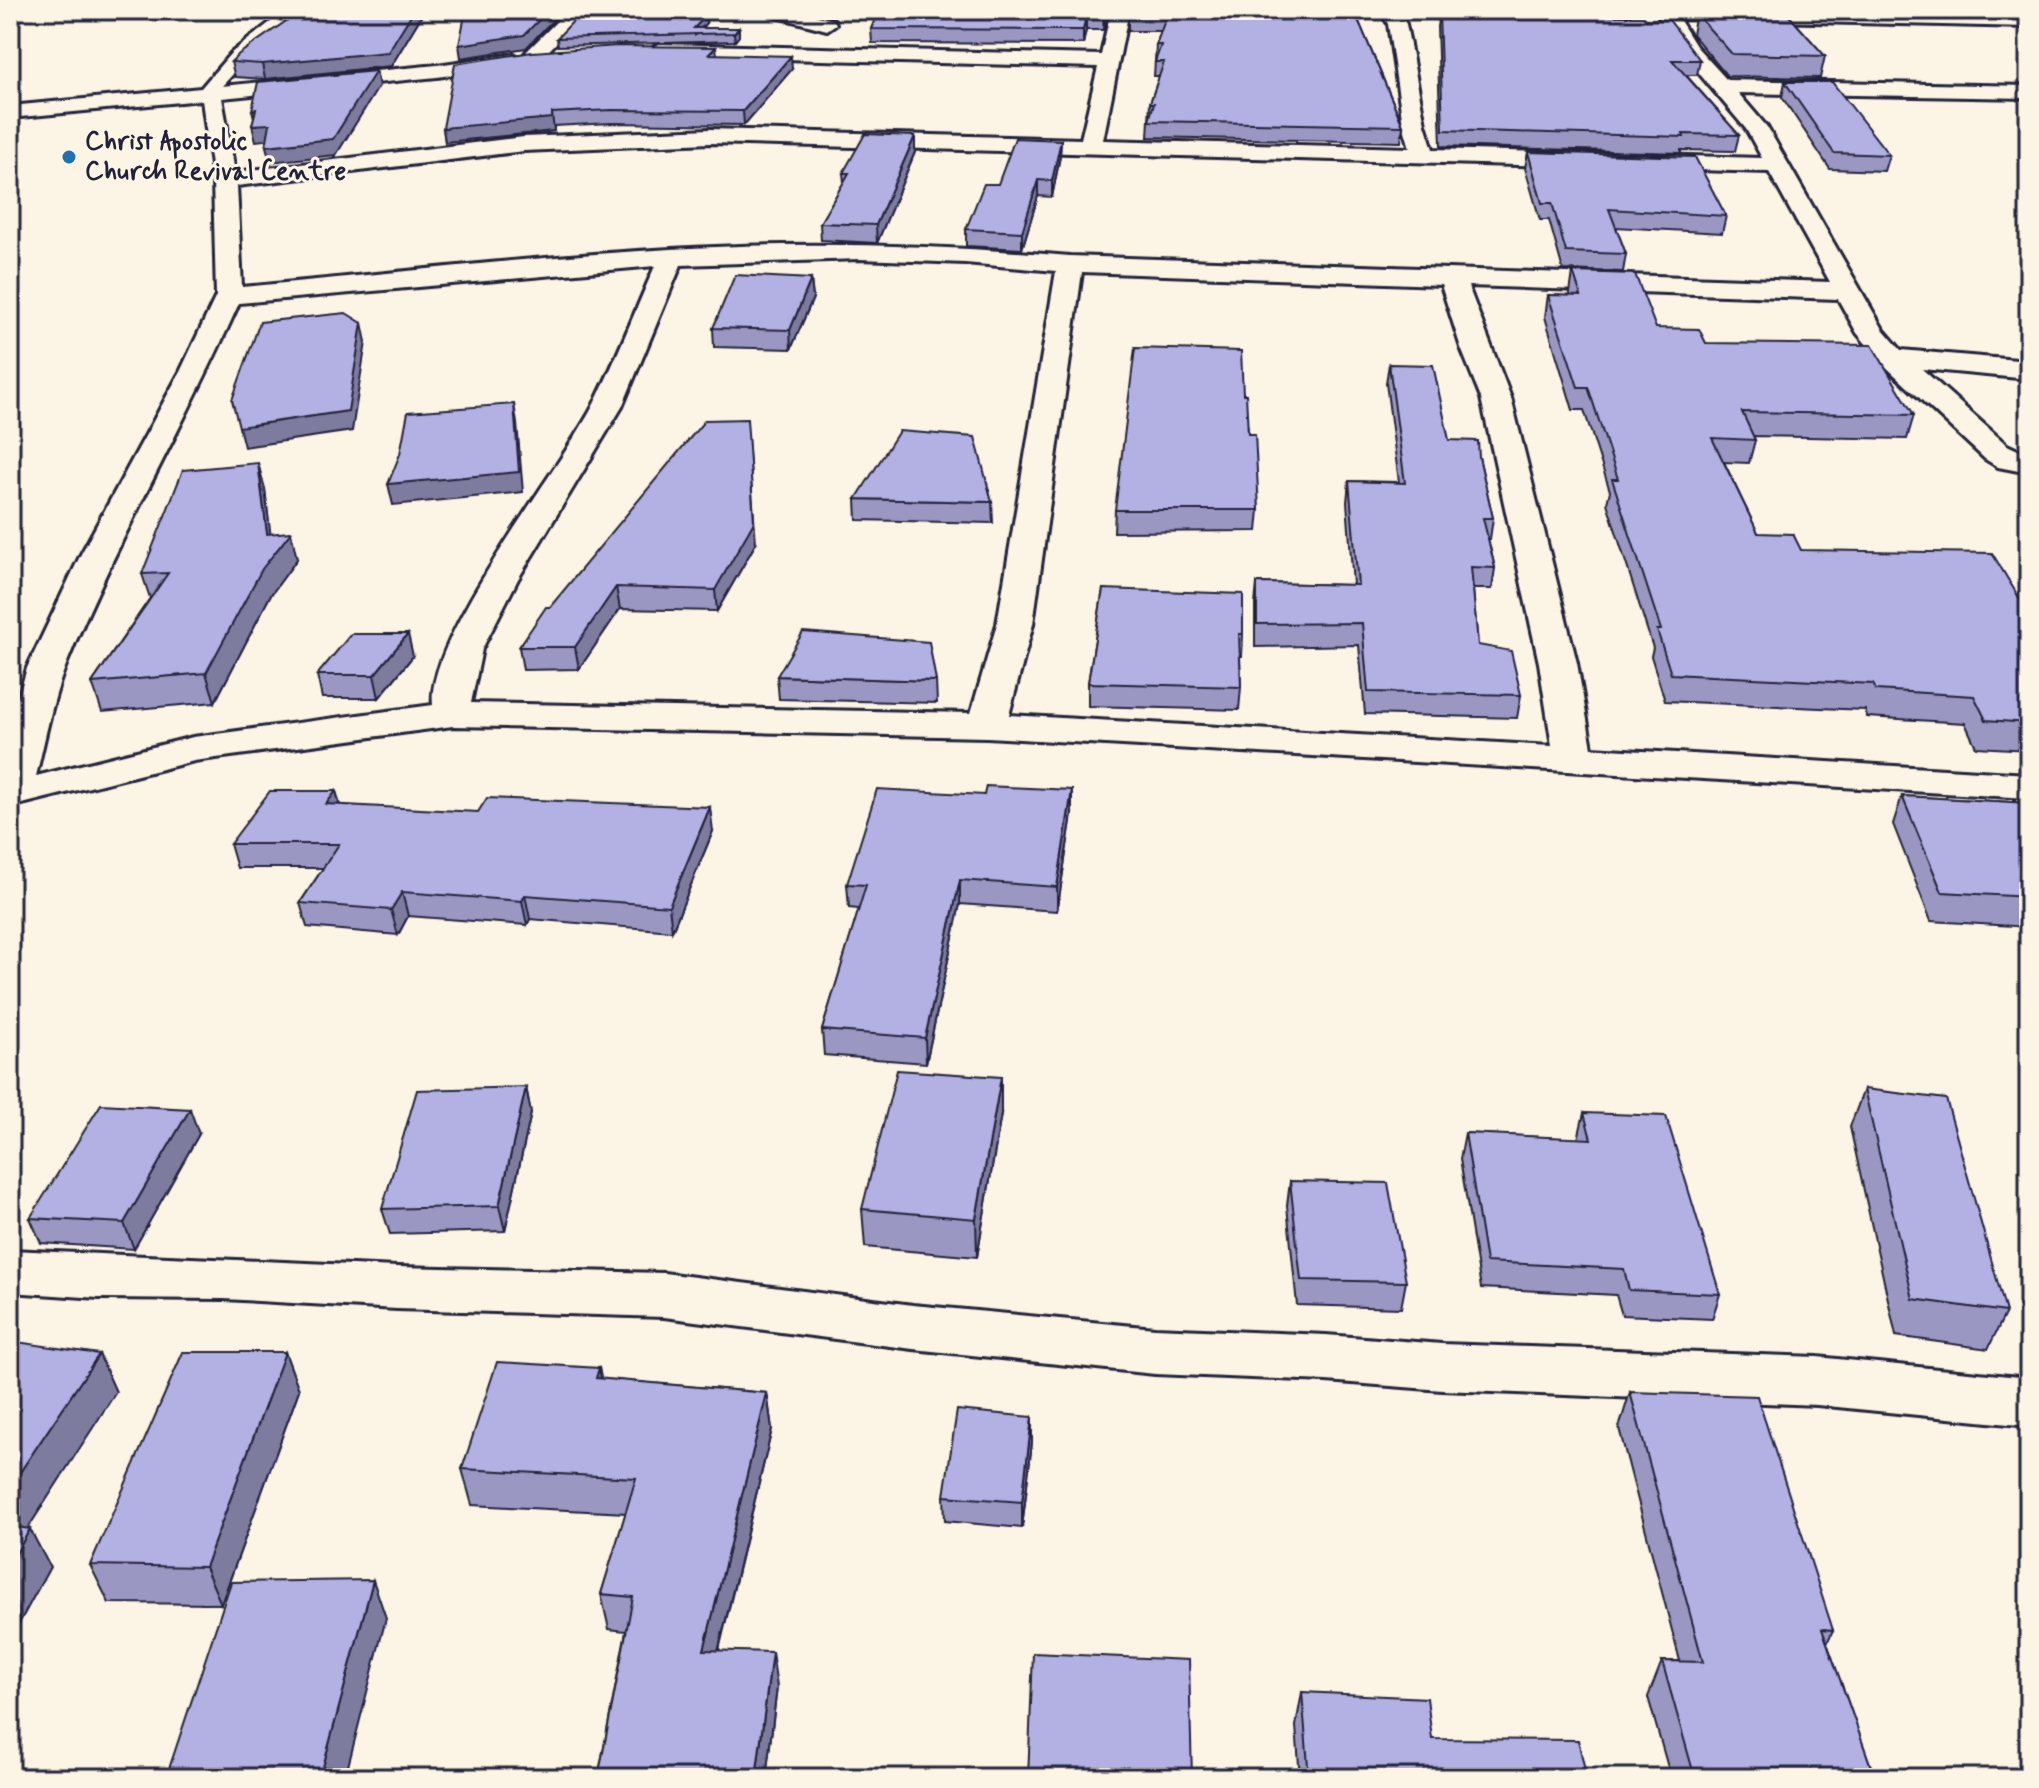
<svg xmlns="http://www.w3.org/2000/svg" width="2039" height="1788" font-family="Mynerve,sans-serif">
<style>
.lines{fill:none;stroke-linecap:round;stroke-linejoin:round}
.minor-casing{stroke:#22223b;stroke-width:6}
.minor{fill:#fcf5e5;fill-rule:evenodd}
.wall{fill:#9a98c3;stroke:#22223b;stroke-width:2}
.shaded-wall{fill:#7d7c9f;stroke:#22223b;stroke-width:2}
.building{fill:#b3b1e3;stroke:#22223b;stroke-width:2}
.poi-dot{fill:#1f6fb2;stroke:#fcf5e5;stroke-width:3}
.labels{text-anchor:middle;dominant-baseline:central;stroke-width:6;stroke-linejoin:round;paint-order:stroke}
.far-poi-label{font-size:26px;font-weight:bold;fill:#22223b;stroke:#fcf5e5;text-anchor:start}
</style>
<rect width="100%" height="100%" fill="#fcf5e5"/>
<filter id="ink" filterUnits="userSpaceOnUse"><feTurbulence type="fractalNoise" baseFrequency=".0125" numOctaves="2"/><feDisplacementMap in="SourceGraphic" scale="16" xChannelSelector="R" yChannelSelector="G"/><feConvolveMatrix kernelMatrix="1 2 1 2 8 2 1 2 1" color-interpolation-filters="sRGB"/></filter>
<g filter="url(#ink)">
<g class="lines">
<defs>
<g id="minor">
<path d="M286 10H307L245 61 222 86 437 65 514 54 524 60 514 66 437 77 222 98 235 172 524 137 710 129 1081 139 1098 67 659 56 649 50 659 44 1101 55 1111 10H1129L1103 140 1410 148 1403 124 1388 24 1380 10H1398L1406 24 1425 124 1433 149 1762 158 1746 129 1682 53 1655 10 2029 15V27L1679 19 1696 46 1727 80 2029 86V98L1738 93 1767 127 1883 329 1901 350 2029 361V379L1922 369 2007 445 2029 455V473L1998 467 1985 459 1883 364 1857 333 1838 299 1468 286 1511 398 1577 663 1592 748 2029 774V798L987 737 453 726 194 761 10 807V726L27 668 81 554 180 372 216 296 213 180 202 100 10 118V106L201 88 231 53ZM710 143 1769 172 1830 282 1070 256C937 245 803 241 671 249 528 257 385 274 242 287L237 186 524 151ZM860 259 965 263 1056 271 997 624 971 713 471 703 482 649 518 579 622 407 681 265ZM655 266C634 313 616 361 593 406 559 471 425 639 433 705L193 737 36 776C45 740 52 700 66 665 116 541 185 425 239 303ZM1082 272 1441 285 1461 348 1481 398 1539 663 1552 746 1009 715 1033 624Z"/>
<path d="M568 10H587L540 60H526L523 56 526 52Z"/>
<path d="M763 10H794L834 20 836 24 827 30 766 14Z"/>
<path d="M10 1250 397 1267 664 1273 913 1305 1155 1328 1326 1335 1442 1344 1817 1357 2029 1378V1426L1817 1405 1442 1390 1326 1381 1155 1374 913 1349 664 1317 397 1309 224 1299 99 1298 10 1292Z"/>
</g>
</defs>
<!-- minor casing -->
<use href="#minor" class="minor-casing"/>
<!-- minor -->
<use href="#minor" class="minor"/>
</g>
<!-- wall -->
<g class="wall">
<path d="M302 10H425L391 66 265 79 235 77 231 62Z"/>
<path d="M879 10H1109L1103 30H1086L1083 44 872 43 871 29Z"/>
<path d="M1354 10 1403 126 1401 142 1148 137 1150 103 1159 76H1154L1156 45 1161 31H1128V17Z"/>
<path d="M1444 10H1524L1525 16 1646 19 1700 60 1697 75H1686L1739 135 1735 151 1681 150V153L1441 146 1437 27 1439 13H1443Z"/>
<path d="M1736 10H1784L1825 56 1820 78 1727 76 1692 34 1696 14 1735 15Z"/>
<path d="M706 23 702 28H739V36L735 41 558 46 557 38Z"/>
<path d="M716 47 717 55 792 69 744 125 612 123 554 126V131L445 142 443 128Z"/>
<path d="M1785 82 1889 155 1884 171 1830 169 1782 97Z"/>
<path d="M915 136V152L877 243 821 240 820 223 844 182 843 173Z"/>
<path d="M1061 140 1060 156 1052 197 1038 196 1022 249 966 246V229L998 184Z"/>
<path d="M1528 152 1726 216 1722 233 1616 227 1626 254 1623 272 1563 270 1549 220H1540L1525 168Z"/>
<path d="M1573 272 1656 328 1706 343 1914 415 1907 439 1753 436 1755 440 1749 463 1724 462 1758 533 1801 550 2029 614V750L1976 747 1965 723 1867 717 1865 710 1665 701 1651 656 1653 648 1607 503 1610 491 1584 410H1573L1545 317 1548 295 1570 296V293Z"/>
<path d="M811 279 813 298 791 349 714 347 713 328Z"/>
<path d="M1389 364 1449 440 1479 457 1493 518 1490 539H1488L1495 568 1492 589H1473L1478 645 1521 695 1517 718 1365 714 1359 645 1255 647V605L1257 583 1353 585 1347 502 1349 481 1399 482 1386 383Z"/>
<path d="M1243 394 1259 510 1257 531 1114 532 1115 510Z"/>
<path d="M265 489 270 534 297 559 270 596 215 702 102 712 92 683 150 598 142 574Z"/>
<path d="M856 499 992 502 993 523 857 520Z"/>
<path d="M756 543 717 611 620 609 579 669 523 670 519 647 550 607Z"/>
<path d="M1103 589 1243 634 1242 656H1240L1241 687 1239 710 1088 706V683Z"/>
<path d="M413 656 379 698H322L317 675Z"/>
<path d="M777 676 936 681 937 703 779 699Z"/>
<path d="M336 791 340 805 713 831 672 931 530 919 527 925 408 916 398 935 307 927 300 903 323 868H237L230 844Z"/>
<path d="M1902 796 2029 803V927L1931 921 1893 824Z"/>
<path d="M1072 814 1057 911 960 904 926 1063 824 1055 822 1030 859 909 849 908 847 884Z"/>
<path d="M526 1087 531 1113 505 1231 390 1234 382 1209Z"/>
<path d="M1864 1089 2006 1312 1988 1349 1896 1336 1850 1127Z"/>
<path d="M1584 1113 1720 1294 1712 1319 1622 1315 1616 1295 1481 1288 1460 1159 1465 1133 1578 1139Z"/>
<path d="M1001 1114 977 1257 865 1247 862 1209Z"/>
<path d="M199 1134 134 1249 41 1243 30 1218Z"/>
<path d="M1290 1181 1406 1282 1401 1308 1297 1305 1287 1206Z"/>
<path d="M285 1352 299 1390 221 1604 109 1603 90 1565Z"/>
<path d="M599 1368 601 1379 767 1393 772 1429 719 1650 777 1687 766 1778H598L626 1631 609 1629 601 1594 626 1513 472 1505 462 1469Z"/>
<path d="M1630 1392 1833 1630 1827 1643 1875 1778H1671L1648 1697 1662 1661H1680L1619 1428Z"/>
<path d="M1032 1417V1442L1022 1528 945 1521 944 1496Z"/>
<path d="M1302 1692 1432 1739 1587 1778H1300L1296 1726Z"/>
</g>
<!-- shaded-wall -->
<g class="shaded-wall">
<path d="M414 10H425L391 66 265 79 262 64Z"/>
<path d="M549 10H560L553 17V20L526 48 461 58 459 45Z"/>
<path d="M1105 10H1109L1103 30 1104 16Z"/>
<path d="M706 16V23L695 35 694 28Z"/>
<path d="M1086 16V30L1083 44V30Z"/>
<path d="M739 28V36L735 41 734 33Z"/>
<path d="M791 56 792 69 744 125 743 111Z"/>
<path d="M376 71 379 86 336 155 270 162 266 146Z"/>
<path d="M256 109 270 124 274 139 256 141 252 125H256L252 110Z"/>
<path d="M552 113 554 131 445 142 443 128Z"/>
<path d="M915 136V152L877 243 876 225Z"/>
<path d="M1061 140 1060 156 1052 197V181Z"/>
<path d="M1038 180V196L1022 249V232Z"/>
<path d="M811 279 813 298 791 349 790 330Z"/>
<path d="M362 323 366 342 352 431 244 447 239 427Z"/>
<path d="M514 404 517 423 523 492 393 505 388 484Z"/>
<path d="M748 439 756 543 717 611 715 590Z"/>
<path d="M258 463 265 489 273 555 291 532 297 559 270 596 215 702 206 673 267 534Z"/>
<path d="M616 587 620 609 579 669 575 647Z"/>
<path d="M408 634 413 656 379 698 374 675Z"/>
<path d="M1072 790V814L1057 911V887Z"/>
<path d="M336 791 342 815 326 804Z"/>
<path d="M710 807 713 831 672 931 669 906Z"/>
<path d="M960 880V904L926 1063 925 1038Z"/>
<path d="M402 892 408 916 398 935 391 910Z"/>
<path d="M525 895 530 919 527 925 522 901Z"/>
<path d="M1001 1077V1114L977 1257 976 1219Z"/>
<path d="M526 1087 531 1113 505 1231 499 1206Z"/>
<path d="M190 1109 199 1134 134 1249 124 1223Z"/>
<path d="M285 1352 299 1390 221 1604 205 1567Z"/>
<path d="M99 1354 116 1392 10 1556V1487Z"/>
<path d="M599 1368 606 1404 596 1378Z"/>
<path d="M767 1393 772 1429 710 1685 704 1650Z"/>
<path d="M1032 1417V1442L1022 1528V1502Z"/>
<path d="M30 1529 50 1567 10 1640V1564Z"/>
<path d="M373 1580 386 1618 345 1778H320Z"/>
<path d="M772 1652 777 1687 766 1778H756Z"/>
</g>
<!-- building -->
<g class="building">
<path d="M302 10H414L388 52 262 64 231 62 239 54Z"/>
<path d="M466 10H549L524 35 459 45Z"/>
<path d="M879 10H1105L1104 16H1086L1083 30 871 29Z"/>
<path d="M1130 10H1354L1403 126 1149 121 1154 103H1150L1164 62H1155L1161 45H1156L1166 17H1128Z"/>
<path d="M1446 10H1524L1525 16H1643L1646 19 1669 20 1700 60H1672L1739 135 1683 134 1684 137 1443 130 1439 13H1446Z"/>
<path d="M1742 10H1784L1825 56 1732 54 1696 14 1745 15Z"/>
<path d="M580 14 706 16 694 28H739L734 33 557 38Z"/>
<path d="M618 46 716 47 709 54 791 56 743 111 611 110 552 113V118L443 128 455 64 532 52Z"/>
<path d="M376 71 333 139 266 146 270 124 252 125 256 109 252 110 258 82Z"/>
<path d="M1785 82H1832L1889 155 1834 153Z"/>
<path d="M865 134 915 136 876 225 820 223 849 173H843Z"/>
<path d="M1015 138 1061 140 1052 181 1038 180 1022 232 966 229 984 184H998Z"/>
<path d="M1528 152 1695 157 1726 216 1609 209 1626 254 1566 252 1552 203H1542Z"/>
<path d="M1573 272 1635 274 1656 328 1699 329 1706 343 1872 345 1914 415 1742 412 1755 440 1712 438 1758 533 1793 534 1801 550 1992 553 2029 614V723L1986 720 1974 696 1876 690 1873 684 1671 674 1657 630H1661L1612 479H1618L1588 387H1578L1548 295 1581 296Z"/>
<path d="M735 275 811 279 790 330 713 328Z"/>
<path d="M346 313 362 323 348 411 239 427 232 400 260 322Z"/>
<path d="M1135 348 1241 351 1243 394H1246L1248 434H1255L1259 510H1115Z"/>
<path d="M1389 364 1433 365 1449 440 1478 441 1479 457 1493 518H1483L1495 568 1471 567 1478 645 1511 651 1521 695 1368 692 1362 623 1257 624V583L1358 585 1349 481 1405 483Z"/>
<path d="M514 404 519 472 388 484 400 454 408 412Z"/>
<path d="M747 419 754 522 715 590 616 587 575 647H519L546 607H550L705 420Z"/>
<path d="M899 431 975 437 992 502 856 499Z"/>
<path d="M258 463 267 534 291 532 262 569 206 673 92 683 168 573 142 574 183 470Z"/>
<path d="M1103 589 1243 594V634H1239L1241 687 1088 683Z"/>
<path d="M803 632 929 642 936 681 777 676Z"/>
<path d="M351 634H408L374 675H317Z"/>
<path d="M986 786 1072 790 1057 887 960 880 925 1038 822 1030 866 885 847 884 877 789 984 795Z"/>
<path d="M270 791H336L326 804 478 812 487 798 710 807 669 906 525 895 522 901 402 892 391 910 300 903 339 844H230Z"/>
<path d="M1902 796 2029 803V897L1942 892Z"/>
<path d="M897 1070 1001 1077 976 1219 862 1209Z"/>
<path d="M526 1087 499 1206 382 1209 417 1090Z"/>
<path d="M1864 1089 1946 1099 2006 1312 1913 1299Z"/>
<path d="M101 1104 190 1109 124 1223 30 1218Z"/>
<path d="M1584 1113 1666 1116 1720 1294 1629 1290 1624 1269 1486 1262 1465 1133 1591 1139Z"/>
<path d="M1290 1181 1388 1183 1406 1282 1301 1280Z"/>
<path d="M10 1341 99 1354 10 1487Z"/>
<path d="M183 1352H285L205 1567 90 1565Z"/>
<path d="M497 1362 599 1368 596 1378 767 1393 704 1650 772 1652 756 1778H598L633 1597 601 1594 636 1478 462 1469Z"/>
<path d="M1630 1392 1757 1396 1833 1630 1822 1629 1875 1778H1695L1662 1661 1703 1662Z"/>
<path d="M957 1410 1032 1417 1022 1502 944 1496Z"/>
<path d="M10 1526 30 1529 10 1564Z"/>
<path d="M373 1580 320 1778H166L231 1582Z"/>
<path d="M1033 1653 1189 1660 1192 1778H1028Z"/>
<path d="M1302 1692 1427 1698 1432 1739 1578 1740 1587 1778H1309Z"/>
</g>
</g>
<!-- markers -->
<circle class="poi-dot" cx="69" cy="157" r="8"/>
<g class="labels">
<!-- far-poi labels -->
<g class="far-poi-label">
<text x="85" y="142">Christ Apostolic<tspan x="85" dy="30">Church Revival Centre</tspan></text>
</g>
</g>
<!-- margin -->
<rect width="2039" height="1788" fill="none" stroke="#fcf5e5" stroke-width="40"/>
<rect x="20" y="20" width="1999" height="1748" fill="none" stroke="#22223b" stroke-width="3" filter="url(#ink)"/>
</svg>
